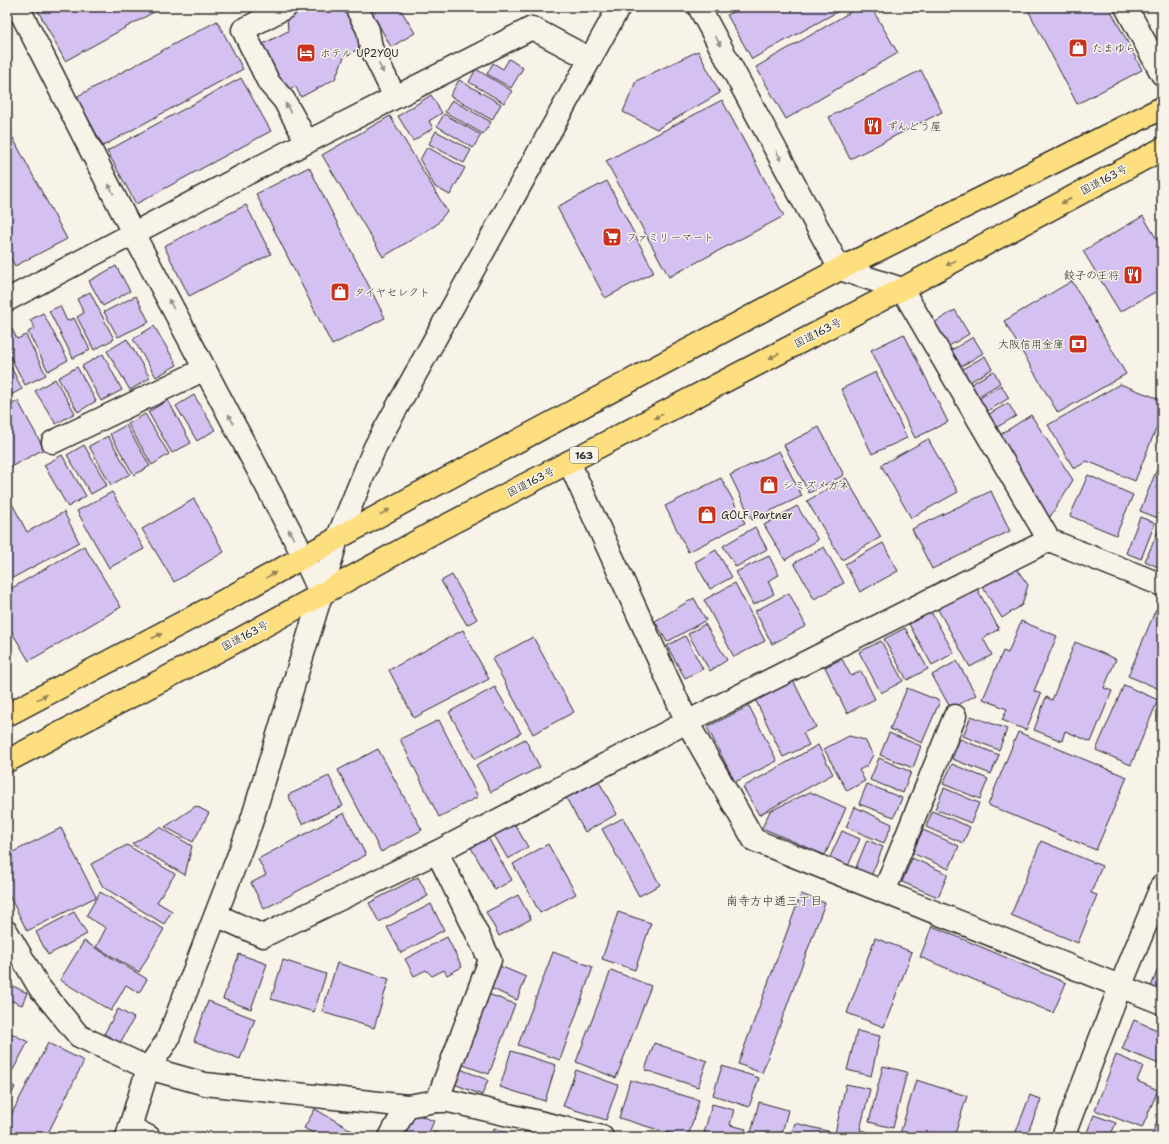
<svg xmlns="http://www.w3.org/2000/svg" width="1169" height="1144" font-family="'Shantell Sans','Klee One',sans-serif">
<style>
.building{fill:#d4c0f1;stroke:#2b2b2b}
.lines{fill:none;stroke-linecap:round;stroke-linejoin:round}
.minor-casing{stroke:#2b2b2b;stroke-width:25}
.highway-casing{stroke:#2b2b2b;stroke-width:25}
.minor{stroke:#f7f3e8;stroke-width:22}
.highway{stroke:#fedf80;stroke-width:22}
.oneway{fill:#918f8a}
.oneway2{fill:#948556}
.labels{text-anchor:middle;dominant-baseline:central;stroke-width:3;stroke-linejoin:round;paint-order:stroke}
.shield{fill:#f7f3e8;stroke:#686764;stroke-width:1}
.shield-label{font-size:10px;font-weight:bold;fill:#2b2b2b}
.poi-label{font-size:11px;fill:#2b2b2b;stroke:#f7f3e8;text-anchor:start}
.street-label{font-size:11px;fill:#2b2b2b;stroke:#f7f3e8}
.neighbourhood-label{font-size:12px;fill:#2b2b2b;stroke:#f7f3e8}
</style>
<rect width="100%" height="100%" fill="#f7f3e8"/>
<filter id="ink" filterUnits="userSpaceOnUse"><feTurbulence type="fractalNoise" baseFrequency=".025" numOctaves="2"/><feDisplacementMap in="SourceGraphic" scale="8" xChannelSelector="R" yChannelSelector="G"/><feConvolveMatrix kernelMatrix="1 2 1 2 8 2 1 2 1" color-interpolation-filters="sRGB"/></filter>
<g filter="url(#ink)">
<!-- building -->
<g class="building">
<path d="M41 7H163L65 61 37 9Z"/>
<path d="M302 7H315L323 12 332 7H348L355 10 351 24 364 30 358 49 344 57 335 79 301 97 295 86 288 90 270 80 274 65 260 58 263 44 288 31 287 17Z"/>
<path d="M377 7H399L415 33 391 47 371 11Z"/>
<path d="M741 7H846L752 59 727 15Z"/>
<path d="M859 7H871L898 53 786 119 756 67Z"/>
<path d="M1029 7H1109L1142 70 1077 104 1027 8Z"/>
<path d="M217 21 243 69 103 146 76 97Z"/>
<path d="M698 51 720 93 657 129 623 112 636 81Z"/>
<path d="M509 59 523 68 511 88 487 74 493 63 503 69Z"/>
<path d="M476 69 512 91 504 103 469 82Z"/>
<path d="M921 70 942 112 850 159 829 117Z"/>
<path d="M241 78 271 131 136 204 107 151Z"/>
<path d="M459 80 501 104 492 120 450 96Z"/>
<path d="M431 95 442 113 429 121 433 128 413 141 398 116Z"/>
<path d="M452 100 491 122 483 134 445 112Z"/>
<path d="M722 100 784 216 669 277 606 161Z"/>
<path d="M444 114 481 135 473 148 437 126Z"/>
<path d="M390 116 447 211 436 225 383 257 322 155Z"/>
<path d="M7 127 67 239 15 266 7 252Z"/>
<path d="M436 131 471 150 464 163 429 144Z"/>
<path d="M427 147 465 168 450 195 435 187 420 160Z"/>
<path d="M309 167 385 318 332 345 256 194Z"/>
<path d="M607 181 654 272 605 298 557 207Z"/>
<path d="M246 205 271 254 189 296 164 246Z"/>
<path d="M1143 216 1162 248V288L1120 312 1083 251Z"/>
<path d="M116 266 130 291 103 306 89 281Z"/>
<path d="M1072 281 1126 374 1058 413 1004 321Z"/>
<path d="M90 292 114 339 94 350 77 317 84 313 77 299Z"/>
<path d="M136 296 149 322 118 337 104 312Z"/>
<path d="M60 306 67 321 74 318 90 350 73 358 49 311Z"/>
<path d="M955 310 969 334 944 349 929 326Z"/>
<path d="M43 313 68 360 48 371 28 332 35 328 30 320Z"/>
<path d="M154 326 177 365 156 377 133 339Z"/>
<path d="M12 329 17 339 26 335 46 375 25 385 7 350V332Z"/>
<path d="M904 334 948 422 915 438 871 350Z"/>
<path d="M973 337 983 353 957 369 947 353Z"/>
<path d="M127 339 150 378 130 390 107 351Z"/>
<path d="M103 354 122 390 101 401 82 366Z"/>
<path d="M985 356 992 369 966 384 959 371Z"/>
<path d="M7 359 22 389 7 397Z"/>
<path d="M77 367 96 401 78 412 58 378Z"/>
<path d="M994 371 1000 383 974 399 966 387Z"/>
<path d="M876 372 907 438 872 454 841 389Z"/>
<path d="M55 379 75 413 56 424 35 391Z"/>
<path d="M1120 384 1162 400V414L1135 481 1087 461 1074 469 1048 425Z"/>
<path d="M1001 385 1009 398 983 414 975 401Z"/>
<path d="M194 395 215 430 197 441 176 406Z"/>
<path d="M168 400 191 443 172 453 148 412Z"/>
<path d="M18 401 44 449 7 469V407Z"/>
<path d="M1008 403 1016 416 992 430 984 417Z"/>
<path d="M145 414 169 454 152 465 128 424Z"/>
<path d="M1031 415 1073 480 1048 520 995 438Z"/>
<path d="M126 425 150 466 134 475 110 434Z"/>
<path d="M819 427 844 475 809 493 784 445Z"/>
<path d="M108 436 130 474 111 485 89 446Z"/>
<path d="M928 439 958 492 911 518 881 465Z"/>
<path d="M84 445 107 485 91 494 67 455Z"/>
<path d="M779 451 802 496 752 520 730 475Z"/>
<path d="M62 455 86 496 68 507 44 465Z"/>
<path d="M1157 469 1162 471V508L1158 518 1140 511Z"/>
<path d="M1088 475 1133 495 1116 535 1070 516Z"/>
<path d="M721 478 745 523 688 552 665 506Z"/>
<path d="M846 478 881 537 842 560 807 501Z"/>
<path d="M991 491 1010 531 932 569 912 529Z"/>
<path d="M112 492 144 549 109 568 77 511Z"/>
<path d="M7 494 27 532 64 512 79 542 7 581Z"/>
<path d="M194 499 224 552 174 582 142 529Z"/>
<path d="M797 506 818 540 785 560 764 525Z"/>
<path d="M1140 517 1155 523 1141 559 1126 553Z"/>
<path d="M755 527 767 549 736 567 723 546Z"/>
<path d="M1160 527 1162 528V569L1145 561Z"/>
<path d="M883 543 898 571 860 592 845 564Z"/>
<path d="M84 546 121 607 29 661 7 624V591Z"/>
<path d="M824 547 844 583 814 599 794 563Z"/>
<path d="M716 550 732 577 710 589 695 562Z"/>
<path d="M769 556 779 575 768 581 774 594 753 605 736 572Z"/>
<path d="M1012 562 1028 585 1022 605 1002 618 980 583Z"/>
<path d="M452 575 477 619 467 625 441 581Z"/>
<path d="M735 583 765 641 734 657 704 600Z"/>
<path d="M975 585 999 629 983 638 992 655 970 667 936 606Z"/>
<path d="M789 593 806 626 772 644 755 611Z"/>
<path d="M694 598 706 620 667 642 655 621Z"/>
<path d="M1156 609 1162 611V690L1128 676Z"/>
<path d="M931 612 954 653 932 665 909 624Z"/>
<path d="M1021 621 1057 636 1034 691 1041 694 1026 730 1002 720 1007 709 983 699 1003 651 1008 653Z"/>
<path d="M705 624 727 660 710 671 688 634Z"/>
<path d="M905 628 928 669 907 680 884 639Z"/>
<path d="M463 630 489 679 414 718 389 670Z"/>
<path d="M685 636 703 669 685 678 667 646Z"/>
<path d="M533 637 574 712 533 734 492 659Z"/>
<path d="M881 641 903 681 881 693 859 652Z"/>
<path d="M1075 642 1116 659 1104 688 1112 691 1091 742 1065 731 1062 741 1034 730 1046 697 1052 700Z"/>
<path d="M842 659 851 676 861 671 875 699 847 713 825 667Z"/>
<path d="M957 661 976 695 951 709 932 675Z"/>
<path d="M793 680 816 727 803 733 809 745 783 757 755 699Z"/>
<path d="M1124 685 1158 700 1131 765 1096 750Z"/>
<path d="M495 687 521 733 475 759 449 712Z"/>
<path d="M907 688 940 701 922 743 890 729Z"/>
<path d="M749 706 777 761 735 782 707 727Z"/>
<path d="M971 716 1007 729 999 750 963 736Z"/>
<path d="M439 720 478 797 439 817 400 739Z"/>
<path d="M1018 732 1127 777 1096 850 988 805Z"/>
<path d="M889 733 921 746 913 768 880 755Z"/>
<path d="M849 736 865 740 873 755 867 766 859 770 865 781 847 791 824 749Z"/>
<path d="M525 739 540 767 491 792 476 765Z"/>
<path d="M960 739 999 755 991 774 952 759Z"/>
<path d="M818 745 833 774 759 815 743 787Z"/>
<path d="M378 749 422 830 381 852 338 770Z"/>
<path d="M879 758 911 772 903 793 870 780Z"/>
<path d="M952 764 988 779 980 799 943 784Z"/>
<path d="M329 776 343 806 302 824 288 795Z"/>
<path d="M598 780 617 814 585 832 566 798Z"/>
<path d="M867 784 902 798 894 817 859 804Z"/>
<path d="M944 788 979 803 971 823 935 809Z"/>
<path d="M810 792 846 808 825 855 762 828 770 811Z"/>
<path d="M196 806 209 813 193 842 165 827Z"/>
<path d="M855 807 892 824 884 843 846 827Z"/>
<path d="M932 811 970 827 963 843 926 827Z"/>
<path d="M344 813 366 855 264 909 251 883 266 875 258 859Z"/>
<path d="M623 818 660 885 639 896 602 829Z"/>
<path d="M514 823 528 847 508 859 494 835Z"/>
<path d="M160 827 192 846 185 875 132 844Z"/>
<path d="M61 828 96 897 27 931 7 891V855Z"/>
<path d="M923 830 959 846 949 869 912 853Z"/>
<path d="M842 831 860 839 848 866 830 857Z"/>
<path d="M487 836 512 880 495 890 470 846Z"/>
<path d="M867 840 883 847 871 876 855 870Z"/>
<path d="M1041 841 1102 866 1091 893 1097 895 1078 943 1011 915Z"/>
<path d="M548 844 576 894 540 913 513 864Z"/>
<path d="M127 845 175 874 157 902 172 911 164 924 103 887 91 864Z"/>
<path d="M912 858 948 874 938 897 902 882Z"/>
<path d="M418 877 428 896 379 922 369 903Z"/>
<path d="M100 892 164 929 139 972 96 947 106 928 86 916Z"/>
<path d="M801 894 825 903 762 1073 738 1064Z"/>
<path d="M518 895 531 919 499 936 486 912Z"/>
<path d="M431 904 444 930 401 953 387 927Z"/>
<path d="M74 912 87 934 48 955 36 932Z"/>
<path d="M618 912 651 923 635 970 602 959Z"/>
<path d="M932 926 1066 983 1053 1013 920 957Z"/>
<path d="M447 937 462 967 447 975 444 970 432 976 426 970 414 976 405 959Z"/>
<path d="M875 938 912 952 884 1027 847 1013Z"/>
<path d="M84 941 147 979 139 993 126 985 111 1011 60 980Z"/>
<path d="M553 952 593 967 560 1060 518 1045Z"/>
<path d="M239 954 267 964 251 1009 223 999Z"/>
<path d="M1162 958V991L1151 987Z"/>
<path d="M283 960 326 974 314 1012 271 999Z"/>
<path d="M337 963 389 979 374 1028 322 1012Z"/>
<path d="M495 964 526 977 517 1000 486 986Z"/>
<path d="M611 970 651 986 616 1078 576 1062Z"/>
<path d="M7 983 27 993 22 1005 7 999Z"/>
<path d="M483 992 515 1004 489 1074 457 1063Z"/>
<path d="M208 1001 255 1019 240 1059 194 1041Z"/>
<path d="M118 1009 134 1018 120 1043 104 1034Z"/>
<path d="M1134 1020 1162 1032V1057L1159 1064 1122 1049Z"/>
<path d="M7 1031 28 1042 13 1070 7 1067Z"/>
<path d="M857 1031 880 1036 871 1076 847 1070Z"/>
<path d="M48 1043 84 1061 46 1137H7V1123Z"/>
<path d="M654 1043 707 1061 698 1087 645 1070Z"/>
<path d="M511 1051 556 1065 545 1101 500 1087Z"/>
<path d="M1116 1055 1143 1066 1137 1081 1158 1090 1142 1128 1095 1110Z"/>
<path d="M722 1066 759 1078 749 1107 713 1095Z"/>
<path d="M883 1066 907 1072 893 1128 869 1122Z"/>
<path d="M455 1067 488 1080 482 1095 449 1082Z"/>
<path d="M576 1070 618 1085 606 1120 563 1106Z"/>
<path d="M630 1080 699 1100 688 1137H682L619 1118Z"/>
<path d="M916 1080 967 1096 954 1137H899Z"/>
<path d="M7 1083 15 1087 7 1104Z"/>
<path d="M846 1084 870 1089 860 1130 887 1137H791L795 1123 835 1133Z"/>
<path d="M1030 1095 1041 1100 1026 1137H1014Z"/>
<path d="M759 1102 788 1110 781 1137H750Z"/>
<path d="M712 1104 734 1110 730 1125 746 1129 744 1137H703Z"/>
<path d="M1162 1108V1137H1151Z"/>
<path d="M315 1109 358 1134 357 1137H320L304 1128Z"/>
<path d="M409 1111 434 1121 427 1137H399Z"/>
<path d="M1094 1115 1116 1123 1111 1134 1117 1137H1085Z"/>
<path d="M494 1128 519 1137H491Z"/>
<path d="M434 1132 446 1137H432Z"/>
</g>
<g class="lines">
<defs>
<g id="minor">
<path d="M18 7 133 233 304 557 321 595"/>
<path d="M286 7 243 30 269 83 284 100 307 142"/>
<path d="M356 7 368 30 371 48 395 97"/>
<path d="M699 7 840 269 902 289 1049 540 1162 585"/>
<path d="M1126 7 1162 74"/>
<path d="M7 300 307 142 532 28 590 59"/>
<path d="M53 442 205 369"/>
<path d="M569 462 687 722 754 840 1162 1003"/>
<path d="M884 892 955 716"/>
<path d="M216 915 263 936 437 852 687 722 1049 540"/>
<path d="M7 932 39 987 79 1036 148 1068 205 1084 407 1106 437 1101H449L602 1137"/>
<path d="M437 1101 490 960 437 852"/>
<path d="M130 1127 149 1137"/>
<path d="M127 1137 148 1068 167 1041 251 823 321 595 337 539 375 447 619 7"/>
<path d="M390 1137 407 1106"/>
<path d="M1063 1137 1120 987 1162 885"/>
</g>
<g id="highway">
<path d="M7 715 216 605 409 499 840 269 1162 108"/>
<path d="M7 761 231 644 438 530 902 289 1162 149"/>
</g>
</defs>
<!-- minor casing -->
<use href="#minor" class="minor-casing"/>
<!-- highway casing -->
<use href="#highway" class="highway-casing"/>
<!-- minor -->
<use href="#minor" class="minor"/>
<!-- highway -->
<use href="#highway" class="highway"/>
</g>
<!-- one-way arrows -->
<defs><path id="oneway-solid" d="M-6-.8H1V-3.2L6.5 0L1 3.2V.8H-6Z"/></defs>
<g class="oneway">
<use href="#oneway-solid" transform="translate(718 41) rotate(62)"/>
<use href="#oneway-solid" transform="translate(381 68) rotate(63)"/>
<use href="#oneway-solid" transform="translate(288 108) rotate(-119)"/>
<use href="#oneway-solid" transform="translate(779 156) rotate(62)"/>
<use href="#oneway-solid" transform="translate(111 189) rotate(-117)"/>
<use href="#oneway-solid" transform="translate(171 304) rotate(-118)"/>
<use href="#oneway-solid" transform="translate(231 419) rotate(-118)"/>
<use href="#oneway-solid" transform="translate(291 534) rotate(-118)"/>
</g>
<g class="oneway2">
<use href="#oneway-solid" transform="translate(1066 201) rotate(152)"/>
<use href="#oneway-solid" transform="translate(951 263) rotate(152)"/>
<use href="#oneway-solid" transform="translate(774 356) rotate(153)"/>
<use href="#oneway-solid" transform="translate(659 416) rotate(153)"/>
<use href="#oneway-solid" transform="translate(385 512) rotate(-29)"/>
<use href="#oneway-solid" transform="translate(271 575) rotate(-29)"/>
<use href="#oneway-solid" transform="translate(157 636) rotate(-28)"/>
<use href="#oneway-solid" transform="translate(42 697) rotate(-28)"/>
</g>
</g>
<!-- icons -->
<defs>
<symbol id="shop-square" viewBox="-11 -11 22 22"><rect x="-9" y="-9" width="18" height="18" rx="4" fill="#c8321e" stroke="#f7f3e8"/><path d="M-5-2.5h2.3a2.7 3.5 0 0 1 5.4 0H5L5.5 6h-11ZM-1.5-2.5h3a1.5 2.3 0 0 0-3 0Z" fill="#fff"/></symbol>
<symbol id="hotel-square" viewBox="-11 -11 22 22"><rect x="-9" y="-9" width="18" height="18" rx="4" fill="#c8321e" stroke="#f7f3e8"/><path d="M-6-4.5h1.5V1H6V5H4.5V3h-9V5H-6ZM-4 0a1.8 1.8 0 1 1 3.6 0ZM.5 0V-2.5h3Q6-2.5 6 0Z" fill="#fff"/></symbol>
<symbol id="restaurant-square" viewBox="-11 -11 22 22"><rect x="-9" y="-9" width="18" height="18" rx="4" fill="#c8321e" stroke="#f7f3e8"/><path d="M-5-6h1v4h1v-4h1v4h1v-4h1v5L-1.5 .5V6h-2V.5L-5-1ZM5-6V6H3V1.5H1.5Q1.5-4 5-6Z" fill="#fff"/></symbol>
<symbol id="supermarket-square" viewBox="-11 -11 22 22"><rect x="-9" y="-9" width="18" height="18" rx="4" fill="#c8321e" stroke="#f7f3e8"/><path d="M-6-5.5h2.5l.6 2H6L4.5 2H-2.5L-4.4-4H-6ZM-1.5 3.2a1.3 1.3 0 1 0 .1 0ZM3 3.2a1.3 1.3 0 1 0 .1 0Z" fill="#fff"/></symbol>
<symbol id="bank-square" viewBox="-11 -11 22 22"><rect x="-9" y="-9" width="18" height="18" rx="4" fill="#c8321e" stroke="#f7f3e8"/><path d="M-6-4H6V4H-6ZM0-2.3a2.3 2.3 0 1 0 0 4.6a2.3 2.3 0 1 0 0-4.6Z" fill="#fff"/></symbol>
</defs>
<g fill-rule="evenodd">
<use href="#shop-square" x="1067" y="37" width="22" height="22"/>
<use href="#hotel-square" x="295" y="42" width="22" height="22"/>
<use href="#restaurant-square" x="862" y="115" width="22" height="22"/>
<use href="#supermarket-square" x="601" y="226" width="22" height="22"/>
<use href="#restaurant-square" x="1122" y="264" width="22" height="22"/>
<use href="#shop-square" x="329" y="281" width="22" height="22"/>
<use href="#bank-square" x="1067" y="333" width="22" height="22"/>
<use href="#shop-square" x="758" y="474" width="22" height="22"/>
<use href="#shop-square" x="696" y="504" width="22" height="22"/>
</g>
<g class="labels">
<!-- shield labels -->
<rect class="shield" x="570" y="447" width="28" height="16" rx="3"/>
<g class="shield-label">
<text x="584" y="455">163</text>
</g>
<!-- poi labels -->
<g class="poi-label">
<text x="1092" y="48">たまゆら</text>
<text x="320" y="53">ホテル UP2YOU</text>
<text x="887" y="126">ずんどう屋</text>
<text x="626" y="237">ファミリーマート</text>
<text x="1119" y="275" text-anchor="end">餃子の王将</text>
<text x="354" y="292">タイヤセレクト</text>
<text x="1064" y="344" text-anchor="end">大阪信用金庫</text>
<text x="783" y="485">シミズメガネ</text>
<text x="721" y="515">GOLF Partner</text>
</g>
<!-- street labels -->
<g class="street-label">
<text transform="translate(1104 180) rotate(-28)">国道163号</text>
<text transform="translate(818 333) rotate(-27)">国道163号</text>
<text transform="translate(531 482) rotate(-27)">国道163号</text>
<text transform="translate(245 636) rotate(-28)">国道163号</text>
</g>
<!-- neighbourhood labels -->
<g class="neighbourhood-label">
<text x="774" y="901">南寺方中通三丁目</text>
</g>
</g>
<!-- margin -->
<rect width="1169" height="1144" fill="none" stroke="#f7f3e8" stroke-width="24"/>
<rect x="12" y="12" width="1145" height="1120" fill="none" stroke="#2b2b2b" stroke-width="1.5" filter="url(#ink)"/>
</svg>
